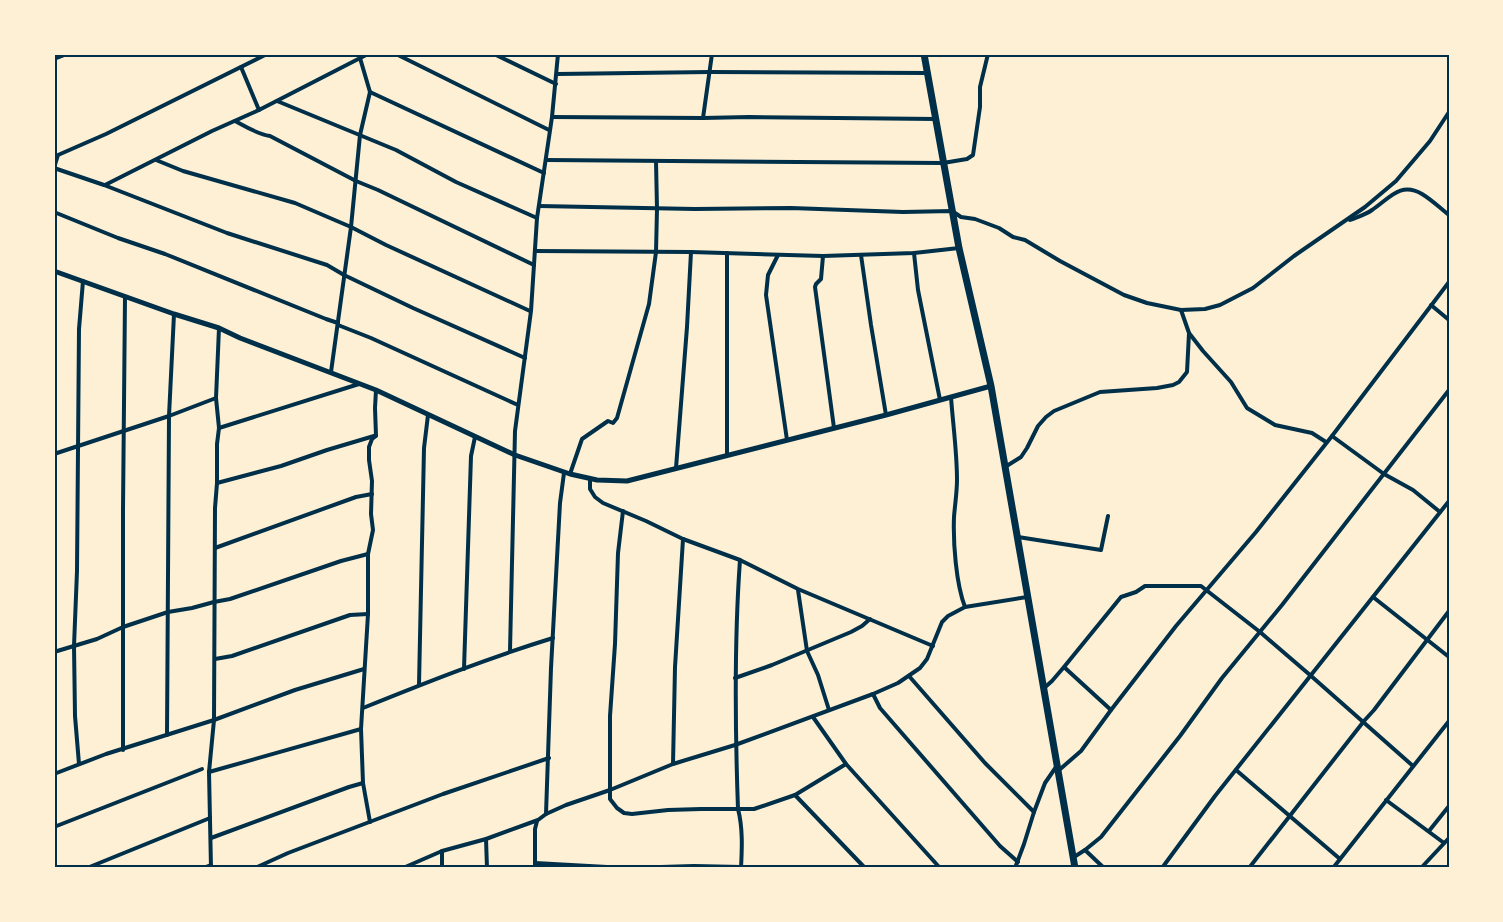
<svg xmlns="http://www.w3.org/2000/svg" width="1503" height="922" font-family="Quicksand,sans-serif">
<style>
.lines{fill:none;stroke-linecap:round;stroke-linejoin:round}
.minor{stroke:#003049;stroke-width:4}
.secondary{stroke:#003049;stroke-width:5}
.trunk{stroke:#003049;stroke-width:7}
.neatline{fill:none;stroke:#003049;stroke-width:2}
</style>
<rect width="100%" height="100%" fill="#fdf0d5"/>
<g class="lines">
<!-- minor -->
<g class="minor">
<path d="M267 54 106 134 58 155 54 168 104 185 227 233 327 265 344 275 413 308 525 358"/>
<path d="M396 54 549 130"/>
<path d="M494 54 556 84"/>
<path d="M54 59 67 54"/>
<path d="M241 67 259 110"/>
<path d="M557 74 710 72 927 73"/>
<path d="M370 92 544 173"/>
<path d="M277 101 396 150 456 182 537 218"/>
<path d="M552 117 703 118 749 117 936 119"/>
<path d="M703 118 712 54"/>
<path d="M235 121C246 127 257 134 270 136L356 181 378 190 534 265"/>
<path d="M156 160 183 171 295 203 351 227 386 245 530 311"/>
<path d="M546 160 943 163 967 159 973 155 980 107V87L988 54"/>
<path d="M105 185 212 131 259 110 368 54"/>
<path d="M539 206 695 209 791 208 903 212 952 211 961 217 975 219 999 228 1013 237 1025 240 1060 261 1124 295 1147 303 1181 310 1205 309 1220 305 1253 288 1294 256 1365 207 1396 181 1430 141 1449 112"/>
<path d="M54 212 118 238 165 254 326 319 338 323"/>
<path d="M1350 220C1357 217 1365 215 1372 210 1389 199 1400 181 1422 194 1432 200 1440 208 1449 215"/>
<path d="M535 251 691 252 823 256 914 253 959 248"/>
<path d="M727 253V455"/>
<path d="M914 253 918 290 940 400"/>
<path d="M778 255 768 275 766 295 787 440"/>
<path d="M861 255 871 325 886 415"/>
<path d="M823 256 821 279 816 284 815 287 834 428"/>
<path d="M1431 305 1449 320"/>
<path d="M1181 310 1189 333 1203 351 1231 382 1247 408 1275 425 1312 433 1326 442"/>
<path d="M338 325 371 338 518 405"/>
<path d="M331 372 351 227 360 135 370 92 360 58"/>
<path d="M951 397C953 425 957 452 957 480 957 492 955 504 954 517 953 542 956 584 965 607"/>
<path d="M219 428 359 384"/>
<path d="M1332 436 1384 474 1413 490 1440 512"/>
<path d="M54 454 169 416 216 398"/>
<path d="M1005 467 1021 457 1027 448 1038 426 1046 417 1054 411 1100 392 1157 388 1173 385 1179 382 1187 372 1189 333"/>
<path d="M676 468 687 327 691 252"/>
<path d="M570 474 582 439 608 421 613 423 617 418 649 304 656 252 657 209 656 161"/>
<path d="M590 479V489L595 497 603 503 646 521 683 539 740 560 798 589 933 646"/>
<path d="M217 483 281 466 327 450 374 436"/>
<path d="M623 511 618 553 615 644 610 716V799L617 808 624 813 632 814 668 810 701 809H754L795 795 846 764"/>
<path d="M1018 537 1101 550 1108 516"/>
<path d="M215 548 356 497 372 494"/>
<path d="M740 560C734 643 735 726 738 809 743 828 742 849 741 868"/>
<path d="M798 590 807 651 818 675 829 710"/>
<path d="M1373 597 1449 657"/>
<path d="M510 651 515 431 531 311 537 218 552 117 558 54"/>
<path d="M54 652 97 639 123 627 168 612 192 608 214 602 230 599 341 561 368 554"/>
<path d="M215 659 232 656 350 615 368 614"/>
<path d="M1064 667 1111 710"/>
<path d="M464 669 471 456 475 437"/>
<path d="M909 676 985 763 1034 812"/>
<path d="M735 678 772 665 851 632 862 626 870 619"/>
<path d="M419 685 424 448 428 415"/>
<path d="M1043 689 1052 681 1064 667 1121 597 1136 592 1145 586H1201L1260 632 1310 675 1413 766"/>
<path d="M873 694 880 708 1000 846 1018 862"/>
<path d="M363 708C425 683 488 658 553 638"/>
<path d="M813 717 846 764 940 868"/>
<path d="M167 735 169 416 174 314"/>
<path d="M123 750V509L125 297"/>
<path d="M79 764 75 716 74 646 77 571 79 329 83 281"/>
<path d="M673 764 675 667 683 539"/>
<path d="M1236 770 1340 859"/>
<path d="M1058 771 1081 751 1111 710 1176 626 1256 532 1332 436 1449 282"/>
<path d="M209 772 361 729"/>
<path d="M54 774 106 754 214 720 295 690 364 669"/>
<path d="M795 795 865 868"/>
<path d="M1386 800 1444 843"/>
<path d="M546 814 551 668 560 503 564 473"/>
<path d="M370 822 363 783 361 729 368 614V554L373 530 371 514 372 481 369 460V447L372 439 376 436 375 408 376 390"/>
<path d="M54 827 202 769"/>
<path d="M1429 831 1449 806"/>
<path d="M211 838 349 787 363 783"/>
<path d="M486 839 487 868"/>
<path d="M1085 850 1104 868"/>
<path d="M1074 857 1085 850 1101 837 1180 736 1222 678 1282 605 1449 390"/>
<path d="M535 863 625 868"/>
<path d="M87 868 210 818"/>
<path d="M203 868 211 865"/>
<path d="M211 868 209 772 214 720 215 508 217 483V444L219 428 216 398 219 328"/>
<path d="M255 868 288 853 443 794 549 758"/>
<path d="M403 868 442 851 486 839 538 820 546 814 566 805 610 790 673 764 735 745 873 694 898 683 920 668 927 659 942 622 948 616 965 607 1027 597"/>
<path d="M442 868V851"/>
<path d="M535 868V829L537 821"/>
<path d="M627 868 694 866 741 867"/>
<path d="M1015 868 1024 844 1034 812 1045 783 1056 767"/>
<path d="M1162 868 1215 796 1449 501"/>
<path d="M1249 868 1364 721 1374 710 1449 611"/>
<path d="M1333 868 1449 721"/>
<path d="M1421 868 1449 838"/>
</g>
<!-- secondary -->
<path class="secondary" d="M54 271 174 314 219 328 240 338 376 390 515 455 570 474 597 480 627 481 886 415 991 386"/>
<!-- trunk -->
<path class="trunk" d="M924 54 959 248 991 386 1075 868"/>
</g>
<!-- border -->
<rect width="1503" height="922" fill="none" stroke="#fdf0d5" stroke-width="111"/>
<rect x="56" y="56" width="1392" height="810" class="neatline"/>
</svg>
